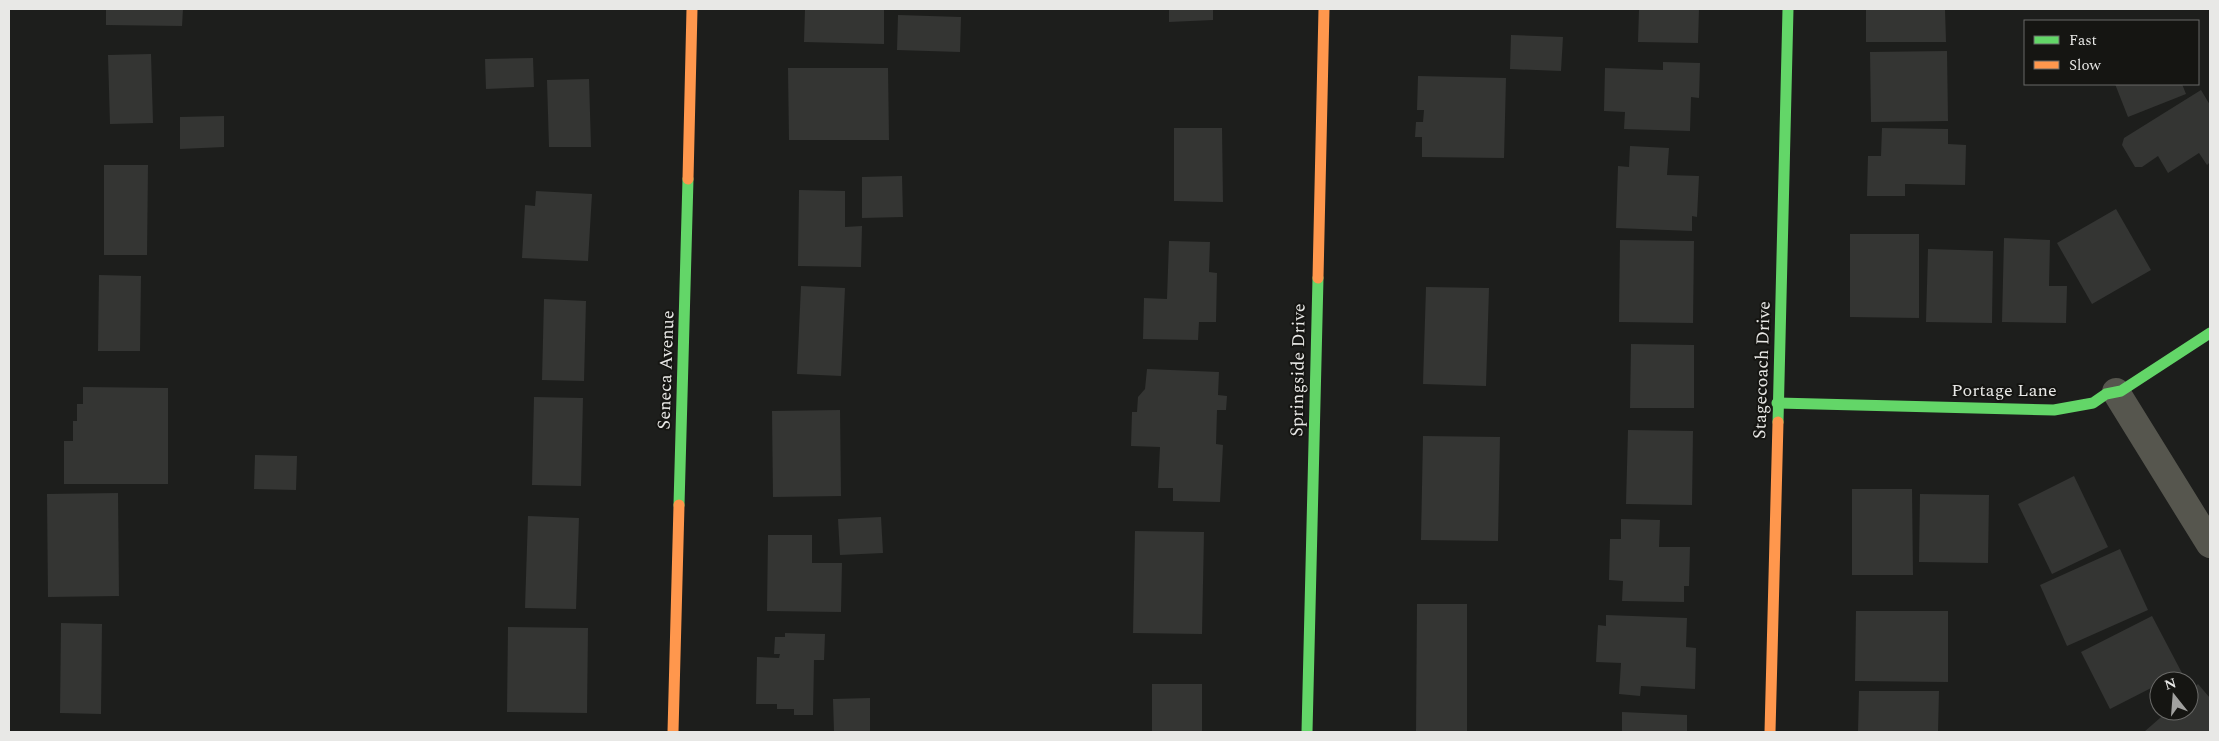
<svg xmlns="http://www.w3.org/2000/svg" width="2219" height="741" font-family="Spectral,serif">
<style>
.building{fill:#343533}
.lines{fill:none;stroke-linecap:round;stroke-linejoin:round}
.street{stroke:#56564e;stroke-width:28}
.fast{stroke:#63d668;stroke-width:11}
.slow{stroke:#ff974d;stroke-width:11}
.labels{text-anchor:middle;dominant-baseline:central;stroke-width:4;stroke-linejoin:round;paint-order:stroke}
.street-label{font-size:18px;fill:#e8e8e6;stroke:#151512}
</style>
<rect width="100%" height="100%" fill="#1d1e1c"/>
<!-- building -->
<g class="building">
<path d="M106 9H183L182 26 106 25Z"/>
<path d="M805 9H884V44L804 42Z"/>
<path d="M1169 9H1213V20L1169 22Z"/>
<path d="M1639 9H1699L1698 43 1638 42Z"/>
<path d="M1866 9H1945L1946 42H1866Z"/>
<path d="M898 15 961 17 960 52 897 50Z"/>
<path d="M1511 35 1563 37 1561 71 1510 69Z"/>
<path d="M1947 51 1948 121 1871 122 1870 52Z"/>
<path d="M151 54 153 123 110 124 108 55Z"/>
<path d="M533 58 534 87 486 89 485 59Z"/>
<path d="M1663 62 1700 63 1699 98 1691 97 1690 131 1624 129 1625 112 1604 111 1605 68 1663 70Z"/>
<path d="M788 68H888L889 140H789Z"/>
<path d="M1418 76 1506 78 1504 158 1422 157V137H1415L1416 122H1423L1424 110H1417Z"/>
<path d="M589 79 591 147H549L547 80Z"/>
<path d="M2115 84H2182L2186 94 2128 117Z"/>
<path d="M2201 90 2210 105V162L2207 165 2199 153 2168 173 2158 156 2142 167H2135L2122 145 2124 138Z"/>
<path d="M224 116V147L180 149V117Z"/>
<path d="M1174 128H1222L1223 202 1174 201Z"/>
<path d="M1882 128 1948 129V144L1966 145 1965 185 1905 184V196H1867L1868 156H1881Z"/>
<path d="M1630 146 1669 148 1667 175 1699 176 1697 217 1692 216V231L1616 228 1618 166 1629 167Z"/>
<path d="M104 165H148L147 255H104Z"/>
<path d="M902 176 903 217 862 218V177Z"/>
<path d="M799 190 845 191V227L862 226 861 267 798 266Z"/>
<path d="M536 191 592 194 588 261 522 258 525 205 535 206Z"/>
<path d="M2116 209 2151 270 2092 304 2057 243Z"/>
<path d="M1850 234H1919V318L1850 317Z"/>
<path d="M2004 238 2050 240 2049 286H2067L2066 323 2002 322Z"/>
<path d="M1620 240 1694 241 1693 323 1619 322Z"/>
<path d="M1169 241 1210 242 1209 272 1217 273 1216 322H1199L1198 340 1143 339 1144 298 1167 299Z"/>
<path d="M1928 249 1993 251 1992 323 1926 322Z"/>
<path d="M99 275 141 276 140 351H98Z"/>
<path d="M801 286 845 288 841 376 797 374Z"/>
<path d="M1426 287 1489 288 1486 386 1423 384Z"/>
<path d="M544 299 586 301 584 381 542 380Z"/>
<path d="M1631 344 1694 345V408H1630Z"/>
<path d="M1147 369 1219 372 1218 395 1227 396 1226 410H1217L1216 444 1223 445 1220 502 1173 501V488H1158L1160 447 1131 446 1132 412H1137L1138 397 1145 389Z"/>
<path d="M83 387 168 388V484H64V441H73V421H77V404H83Z"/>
<path d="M534 397 583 398 581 486 532 485Z"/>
<path d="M840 410 841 496 773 497 772 411Z"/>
<path d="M1628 430 1693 431 1692 505 1626 504Z"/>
<path d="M1423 436 1500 437 1498 541 1421 540Z"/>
<path d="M255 455 297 456 296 490 254 489Z"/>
<path d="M2074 476 2108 547 2052 574 2018 504Z"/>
<path d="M1852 489H1912L1913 575H1852Z"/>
<path d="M118 493 119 596 48 597 47 494Z"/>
<path d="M1920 494 1989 495 1988 563 1919 562Z"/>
<path d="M528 516 579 518 576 609 525 608Z"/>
<path d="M881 517 883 553 840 555 838 519Z"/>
<path d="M1621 519 1660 520 1659 547H1690L1689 586H1684V602L1622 601 1623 581 1609 580 1610 539H1621Z"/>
<path d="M1135 531 1204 532 1202 634 1133 633Z"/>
<path d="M768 535H812V563H842L841 612 767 611Z"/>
<path d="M2120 549 2148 610 2067 646 2040 585Z"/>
<path d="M1417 604H1467V732H1416Z"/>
<path d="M1856 611H1948V682L1855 681Z"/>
<path d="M1606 615 1687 618 1686 647 1696 648 1695 689 1641 686 1640 696 1619 694 1621 663 1596 662 1598 625 1606 626Z"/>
<path d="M2152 616 2182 673 2165 681H2159V684L2110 709 2081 652Z"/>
<path d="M61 623 102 624 101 714 60 713Z"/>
<path d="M508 627 588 628 587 713 507 712Z"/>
<path d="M785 633 825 634 824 660H814L813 715H794V709H777V704H756L757 657 779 658 780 654H774L775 637H785Z"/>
<rect x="1152" y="684" width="50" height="48"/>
<path d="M2198 684 2210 698V732H2144L2168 711H2189V692Z"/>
<path d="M1859 691H1939L1938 732H1858Z"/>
<path d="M870 698V732H834L833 699Z"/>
<path d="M1622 712 1687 715V732H1622Z"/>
</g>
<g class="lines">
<!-- street -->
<path class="street" d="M2116 392 2210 544"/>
<!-- fast -->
<g class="fast">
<path d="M1777 403 2054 410 2093 403 2106 394 2121 391 2210 333"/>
<path d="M1778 422 1788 9"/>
<path d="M679 505 688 179"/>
<path d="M1307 732 1318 278"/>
</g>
<!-- slow -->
<g class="slow">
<path d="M688 179 692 9"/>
<path d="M1318 278 1324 9"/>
<path d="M673 732 679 505"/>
<path d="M1770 732 1778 422"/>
</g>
</g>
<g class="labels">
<!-- street labels -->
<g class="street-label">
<text transform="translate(666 370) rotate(-88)">Seneca Avenue</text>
<text transform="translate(1298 370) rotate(-89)">Springside Drive</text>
<text transform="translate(1762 370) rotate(-88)">Stagecoach Drive</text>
<text x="2004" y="390">Portage Lane</text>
</g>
</g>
<!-- border -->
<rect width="2219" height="741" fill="none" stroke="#e8e8e6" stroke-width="20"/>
<!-- legend -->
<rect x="2024" y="20" width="175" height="65" fill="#151512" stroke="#696967"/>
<rect x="2034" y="36" width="25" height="8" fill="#63d668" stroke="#696967"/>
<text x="2069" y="45" font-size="15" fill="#e8e8e6">Fast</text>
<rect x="2034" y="61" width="25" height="8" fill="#ff974d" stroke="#696967"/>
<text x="2069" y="70" font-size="15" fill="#e8e8e6">Slow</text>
<!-- north arrow -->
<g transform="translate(2174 696) rotate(343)"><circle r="24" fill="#151512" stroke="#696967"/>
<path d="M0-4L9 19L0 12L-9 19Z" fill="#a1a19f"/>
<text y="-8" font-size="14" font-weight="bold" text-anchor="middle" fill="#e8e8e6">N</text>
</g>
</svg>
